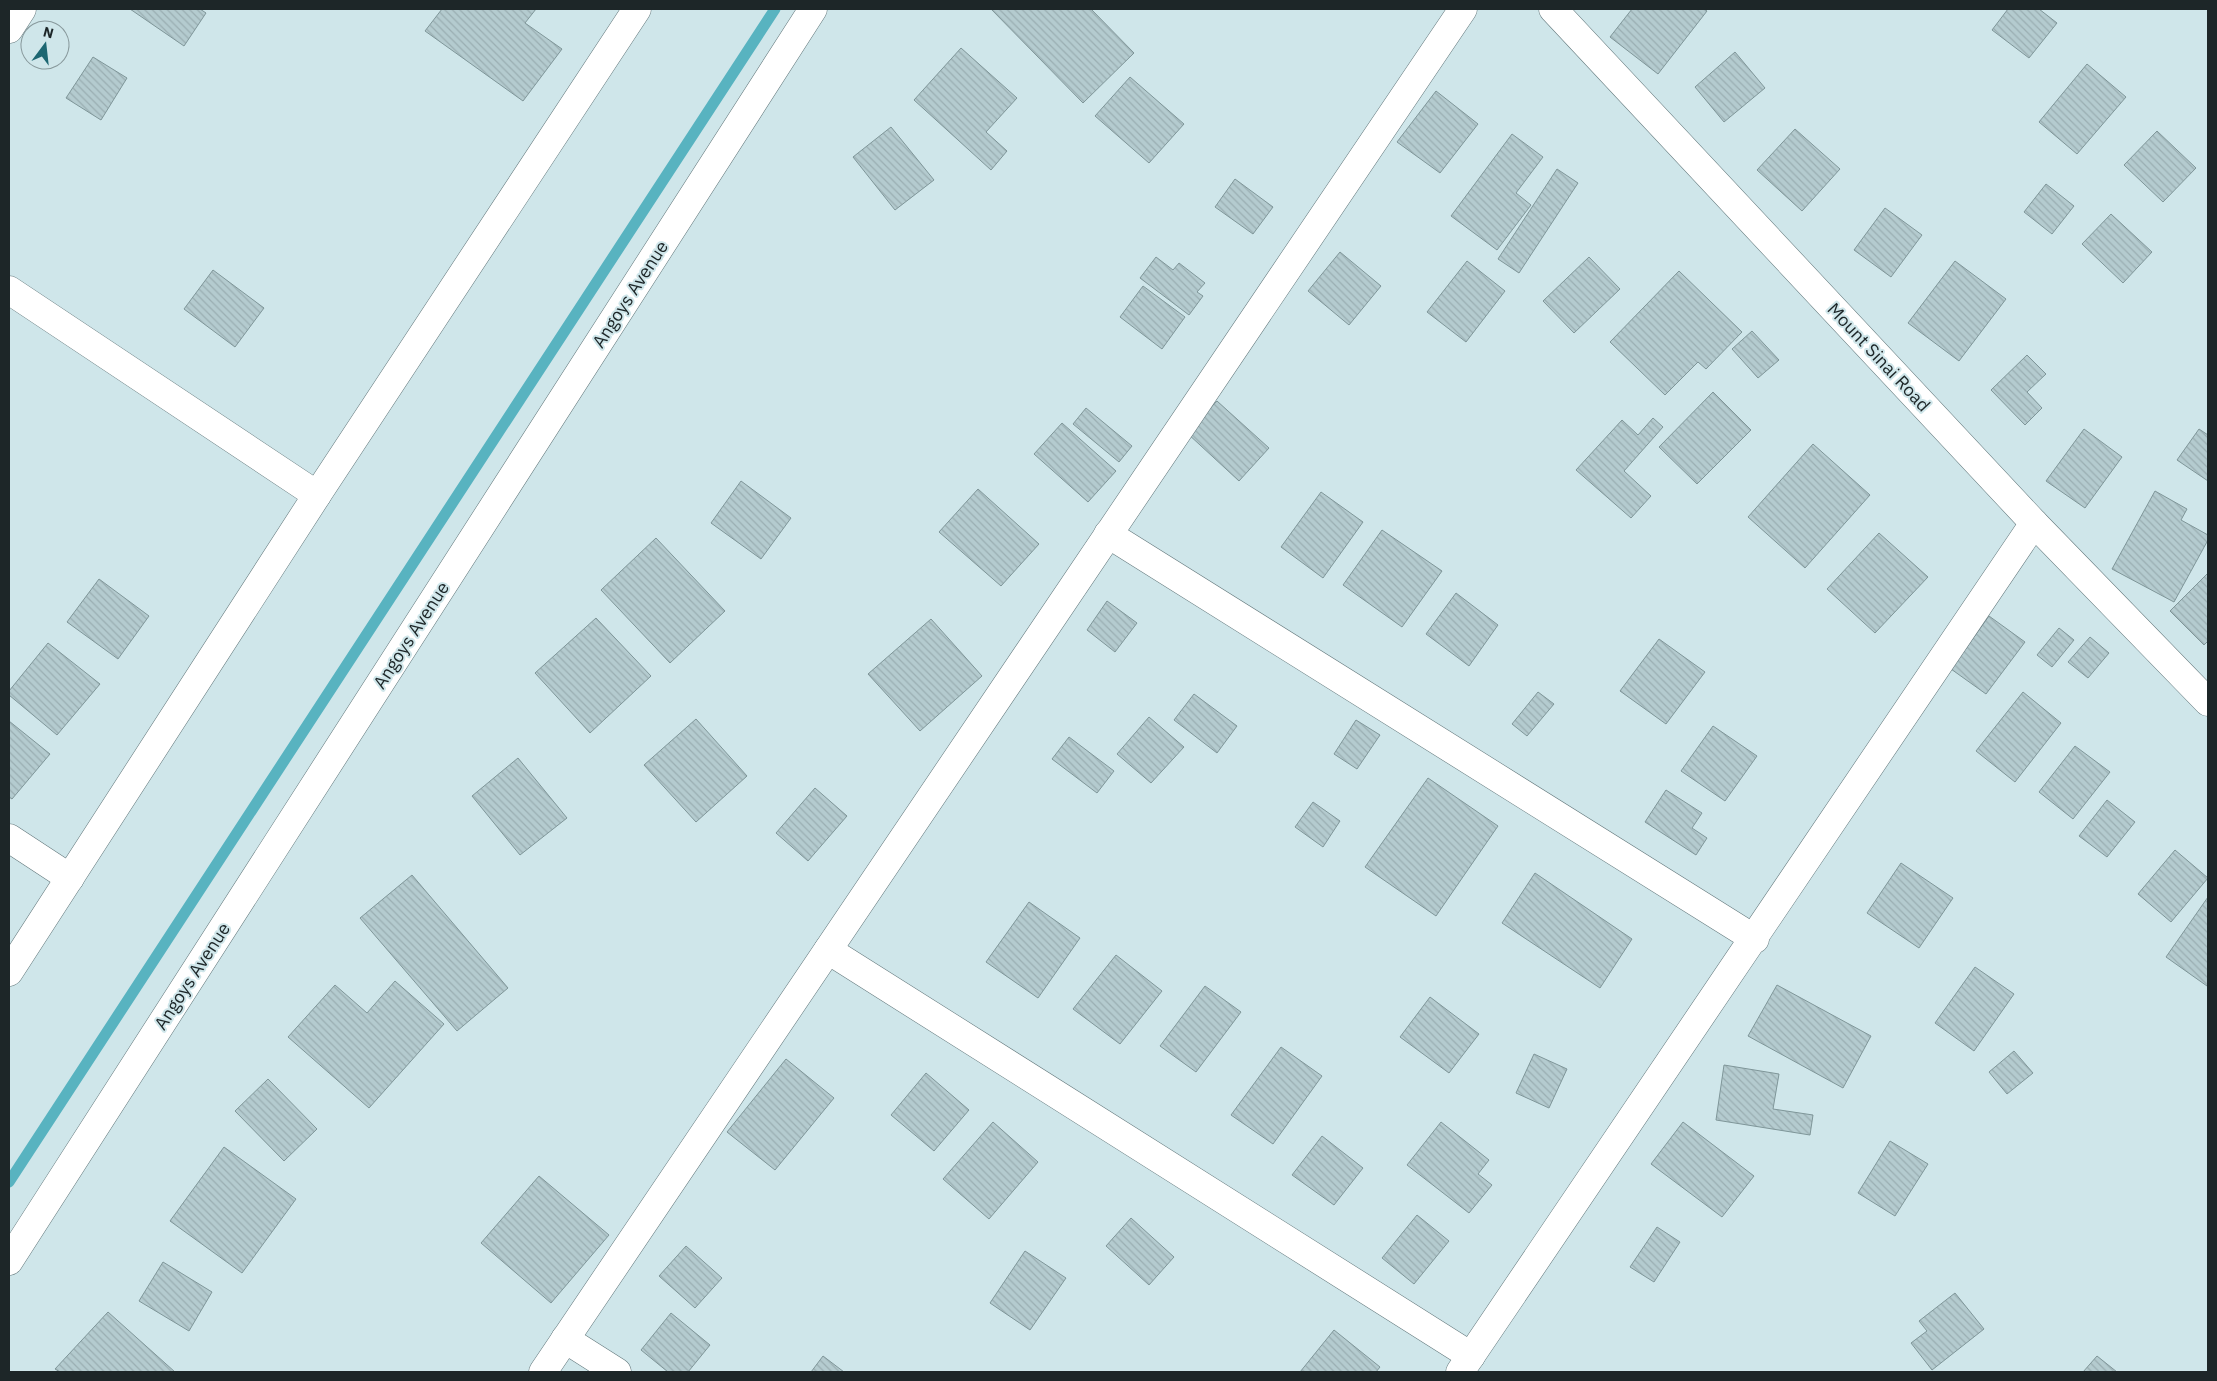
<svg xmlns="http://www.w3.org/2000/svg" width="2217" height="1381" font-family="'IBM Plex Sans',sans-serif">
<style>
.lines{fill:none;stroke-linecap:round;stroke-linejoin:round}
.stream{stroke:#58b3c0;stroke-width:11}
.building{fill:url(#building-back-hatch);stroke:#7f9699}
.street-casing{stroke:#62777b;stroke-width:29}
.secondary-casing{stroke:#62777b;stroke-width:29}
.street{stroke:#fff;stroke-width:28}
.secondary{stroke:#fff;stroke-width:28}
.labels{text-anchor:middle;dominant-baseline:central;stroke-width:4;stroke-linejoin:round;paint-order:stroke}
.street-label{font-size:18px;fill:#1d2628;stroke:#cfe6ea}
</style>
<defs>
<pattern id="building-back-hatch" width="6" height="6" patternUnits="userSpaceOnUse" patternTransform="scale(1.25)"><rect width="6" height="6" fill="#b4cbcf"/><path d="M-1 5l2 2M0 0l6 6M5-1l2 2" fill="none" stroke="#9aaeb2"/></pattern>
</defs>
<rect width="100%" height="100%" fill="#cfe6ea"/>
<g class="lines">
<!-- stream -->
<path class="stream" d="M9 1182 775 9"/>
</g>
<!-- building -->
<g class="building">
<path d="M130 9H200L206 13 184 46Z"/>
<path d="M442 9H536L525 23 562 49 523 101 425 31Z"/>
<path d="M991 9H1091L1134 53 1083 103Z"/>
<path d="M1632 9H1704L1707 11 1658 74 1610 37Z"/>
<path d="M2008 9H2039L2057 23 2029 58 1992 30Z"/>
<path d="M961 48 1017 98 986 132 1007 151 991 170 914 100Z"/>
<path d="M1735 52 1765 88 1724 122 1695 87Z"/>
<path d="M93 57 127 78 101 120 66 98Z"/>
<path d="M2087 64 2126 97 2077 154 2039 122Z"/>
<path d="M1130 77 1184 124 1149 163 1095 116Z"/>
<path d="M1436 91 1478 124 1440 173 1397 142Z"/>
<path d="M891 127 934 180 895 210 853 157Z"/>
<path d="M1795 129 1840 169 1802 211 1757 170Z"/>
<path d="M2157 131 2196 168 2163 202 2124 165Z"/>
<path d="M1512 134 1543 157 1516 193 1531 205 1497 250 1451 216Z"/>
<path d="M1557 169 1578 183 1519 273 1498 259Z"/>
<path d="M1235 179 1273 207 1253 234 1215 207Z"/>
<path d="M2046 184 2074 206 2052 234 2024 212Z"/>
<path d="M1885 208 1922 235 1891 277 1854 250Z"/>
<path d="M2111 214 2152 252 2123 283 2082 244Z"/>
<path d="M1340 252 1381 286 1349 325 1308 291Z"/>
<path d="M1156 257 1173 270 1179 263 1205 283 1197 292 1203 296 1189 315 1140 278Z"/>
<path d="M1589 257 1620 289 1574 333 1543 301Z"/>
<path d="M1467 261 1505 291 1466 342 1427 312Z"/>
<path d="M1955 261 2006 299 1959 361 1908 323Z"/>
<path d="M213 270 264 308 235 347 184 309Z"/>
<path d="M1679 271 1742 332 1706 369 1698 362 1665 395 1610 342Z"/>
<path d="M1143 286 1185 317 1162 349 1120 317Z"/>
<path d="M1752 331 1779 360 1758 378 1732 349Z"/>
<path d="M2027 355 2046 374 2027 392 2042 408 2025 425 1991 390Z"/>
<path d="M1713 392 1751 430 1697 484 1659 447Z"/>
<path d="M1217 401 1269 448 1239 481 1187 433Z"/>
<path d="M1086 408 1132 446 1119 462 1073 424Z"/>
<path d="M1653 418 1663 427 1624 471 1651 496 1631 518 1576 470 1622 420 1638 435Z"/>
<path d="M1062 423 1116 471 1088 502 1034 454Z"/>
<path d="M2084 429 2122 457 2085 508 2046 481Z"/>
<path d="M2199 429 2208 435V481L2177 460Z"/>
<path d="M1813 444 1870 495 1805 568 1748 517Z"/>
<path d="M741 481 791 518 761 559 711 523Z"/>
<path d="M978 489 1039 544 1001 586 939 532Z"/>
<path d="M2155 491 2187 509 2181 520 2208 535V540L2174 602 2112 569Z"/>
<path d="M1321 492 1363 522 1323 578 1281 547Z"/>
<path d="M1382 530 1442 571 1402 627 1343 585Z"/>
<path d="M1879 533 1928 577 1875 633 1827 589Z"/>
<path d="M656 538 725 611 670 663 601 590Z"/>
<path d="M2208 573V641L2204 645 2170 611Z"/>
<path d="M99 579 149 616 118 659 67 622Z"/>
<path d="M1456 593 1498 625 1469 666 1426 634Z"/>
<path d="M1107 601 1137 623 1115 652 1087 630Z"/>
<path d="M1989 616 2025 642 1986 694 1951 669Z"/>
<path d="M596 618 651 676 590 733 535 673Z"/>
<path d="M931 619 982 676 920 731 868 674Z"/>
<path d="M2059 628 2074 640 2052 667 2037 655Z"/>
<path d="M2090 637 2109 653 2088 678 2068 662Z"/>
<path d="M1659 639 1705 672 1666 724 1620 691Z"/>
<path d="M48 643 100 684 57 735 9 695V691Z"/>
<path d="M1538 692 1554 704 1527 736 1512 724Z"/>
<path d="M2023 692 2061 723 2015 782 1976 751Z"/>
<path d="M1194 694 1237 726 1217 753 1174 720Z"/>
<path d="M1149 717 1184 747 1151 783 1117 754Z"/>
<path d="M696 719 747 776 696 822 644 765Z"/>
<path d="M1356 720 1380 735 1357 769 1334 754Z"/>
<path d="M9 721 50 754 12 799 9 797Z"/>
<path d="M1713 726 1757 756 1725 801 1681 771Z"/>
<path d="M1069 737 1114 771 1097 793 1052 759Z"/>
<path d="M2075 746 2110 772 2073 819 2039 792Z"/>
<path d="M518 758 567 818 520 855 472 796Z"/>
<path d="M1428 778 1498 826 1436 916 1365 867Z"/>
<path d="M815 788 847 816 808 861 776 833Z"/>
<path d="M1666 790 1702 813 1692 828 1707 838 1696 855 1645 822Z"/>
<path d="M2107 800 2135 822 2107 857 2079 836Z"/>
<path d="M1313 802 1340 821 1323 847 1295 827Z"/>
<path d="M2175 850 2208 878 2171 922 2138 894Z"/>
<path d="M1901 863 1953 898 1919 948 1867 913Z"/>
<path d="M1535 873 1632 939 1600 988 1502 923Z"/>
<path d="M412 875 508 988 457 1031 360 918Z"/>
<path d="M2208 897V984L2207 986 2166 957Z"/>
<path d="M1029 902 1080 938 1038 998 986 962Z"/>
<path d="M1116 955 1162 991 1120 1044 1073 1009Z"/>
<path d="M1975 967 2014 994 1974 1051 1935 1023Z"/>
<path d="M395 981 444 1024 369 1108 288 1037 335 985 367 1013Z"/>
<path d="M1777 985 1871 1036 1843 1088 1748 1036Z"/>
<path d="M1205 986 1241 1012 1196 1072 1160 1046Z"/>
<path d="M1430 997 1479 1034 1449 1073 1400 1037Z"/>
<path d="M1281 1047 1322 1076 1273 1144 1231 1115Z"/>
<path d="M2014 1051 2033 1073 2007 1094 1989 1072Z"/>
<path d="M1534 1054 1567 1069 1549 1108 1516 1093Z"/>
<path d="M786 1059 834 1098 775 1170 727 1132Z"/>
<path d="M1724 1065 1779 1074 1773 1109 1813 1115 1810 1135 1716 1120Z"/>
<path d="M926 1073 969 1110 934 1151 891 1115Z"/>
<path d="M268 1079 317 1129 284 1161 235 1111Z"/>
<path d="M993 1122 1038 1162 989 1219 943 1179Z"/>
<path d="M1441 1122 1489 1160 1478 1174 1492 1185 1469 1213 1407 1165Z"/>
<path d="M1683 1122 1754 1176 1722 1217 1651 1164Z"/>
<path d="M1322 1136 1363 1168 1334 1205 1292 1175Z"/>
<path d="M1890 1141 1928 1164 1895 1216 1858 1193Z"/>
<path d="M224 1147 296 1199 242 1273 170 1221Z"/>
<path d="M539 1176 609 1235 551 1303 481 1243Z"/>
<path d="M1417 1215 1449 1241 1414 1284 1382 1258Z"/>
<path d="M1131 1218 1174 1257 1149 1285 1106 1246Z"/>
<path d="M1657 1227 1680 1242 1654 1282 1630 1267Z"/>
<path d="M686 1246 722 1278 695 1308 659 1276Z"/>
<path d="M1025 1251 1066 1278 1030 1330 990 1303Z"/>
<path d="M163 1262 212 1292 189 1331 139 1301Z"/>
<path d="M1955 1293 1984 1329 1932 1370 1911 1343 1927 1331 1919 1321Z"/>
<path d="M108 1312 175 1372H60L55 1369Z"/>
<path d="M671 1313 710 1345 688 1372H668L641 1350Z"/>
<path d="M1334 1330 1380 1367 1376 1372H1300Z"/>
<path d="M823 1356 844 1372H811Z"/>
<path d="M2097 1356 2117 1372H2083Z"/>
</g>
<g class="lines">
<defs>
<g id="street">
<path d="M1553 9 2034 523 2208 702"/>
<path d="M9 29 22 9"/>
<path d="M9 290 317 495"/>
<path d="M1108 534 1755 939"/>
<path d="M9 838 70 878"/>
<path d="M828 950 1471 1356"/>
<path d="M9 972 317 495 637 9"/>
<path d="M565 1339 617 1372"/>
<path d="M543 1372 1463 9"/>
<path d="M1460 1372 2034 523"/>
</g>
<path id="secondary" d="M9 1261 813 9"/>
</defs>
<!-- street casing -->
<use href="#street" class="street-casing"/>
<!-- secondary casing -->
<use href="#secondary" class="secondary-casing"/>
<!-- street -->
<use href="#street" class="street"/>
<!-- secondary -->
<use href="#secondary" class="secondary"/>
</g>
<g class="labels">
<!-- street labels -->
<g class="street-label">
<text transform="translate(630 294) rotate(-57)">Angoys Avenue</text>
<text transform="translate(1879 357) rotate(47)">Mount Sinai Road</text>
<text transform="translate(411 635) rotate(-57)">Angoys Avenue</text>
<text transform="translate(192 976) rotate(-57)">Angoys Avenue</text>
</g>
</g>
<!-- border -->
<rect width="2217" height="1381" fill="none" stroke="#1d2628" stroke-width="20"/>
<!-- north arrow -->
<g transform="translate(45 45) rotate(15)"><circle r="24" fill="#cfe6ea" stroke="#88999c"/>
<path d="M0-4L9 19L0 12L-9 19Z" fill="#1d6772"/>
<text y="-8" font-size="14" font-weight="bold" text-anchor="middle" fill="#1d2628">N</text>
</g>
</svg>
